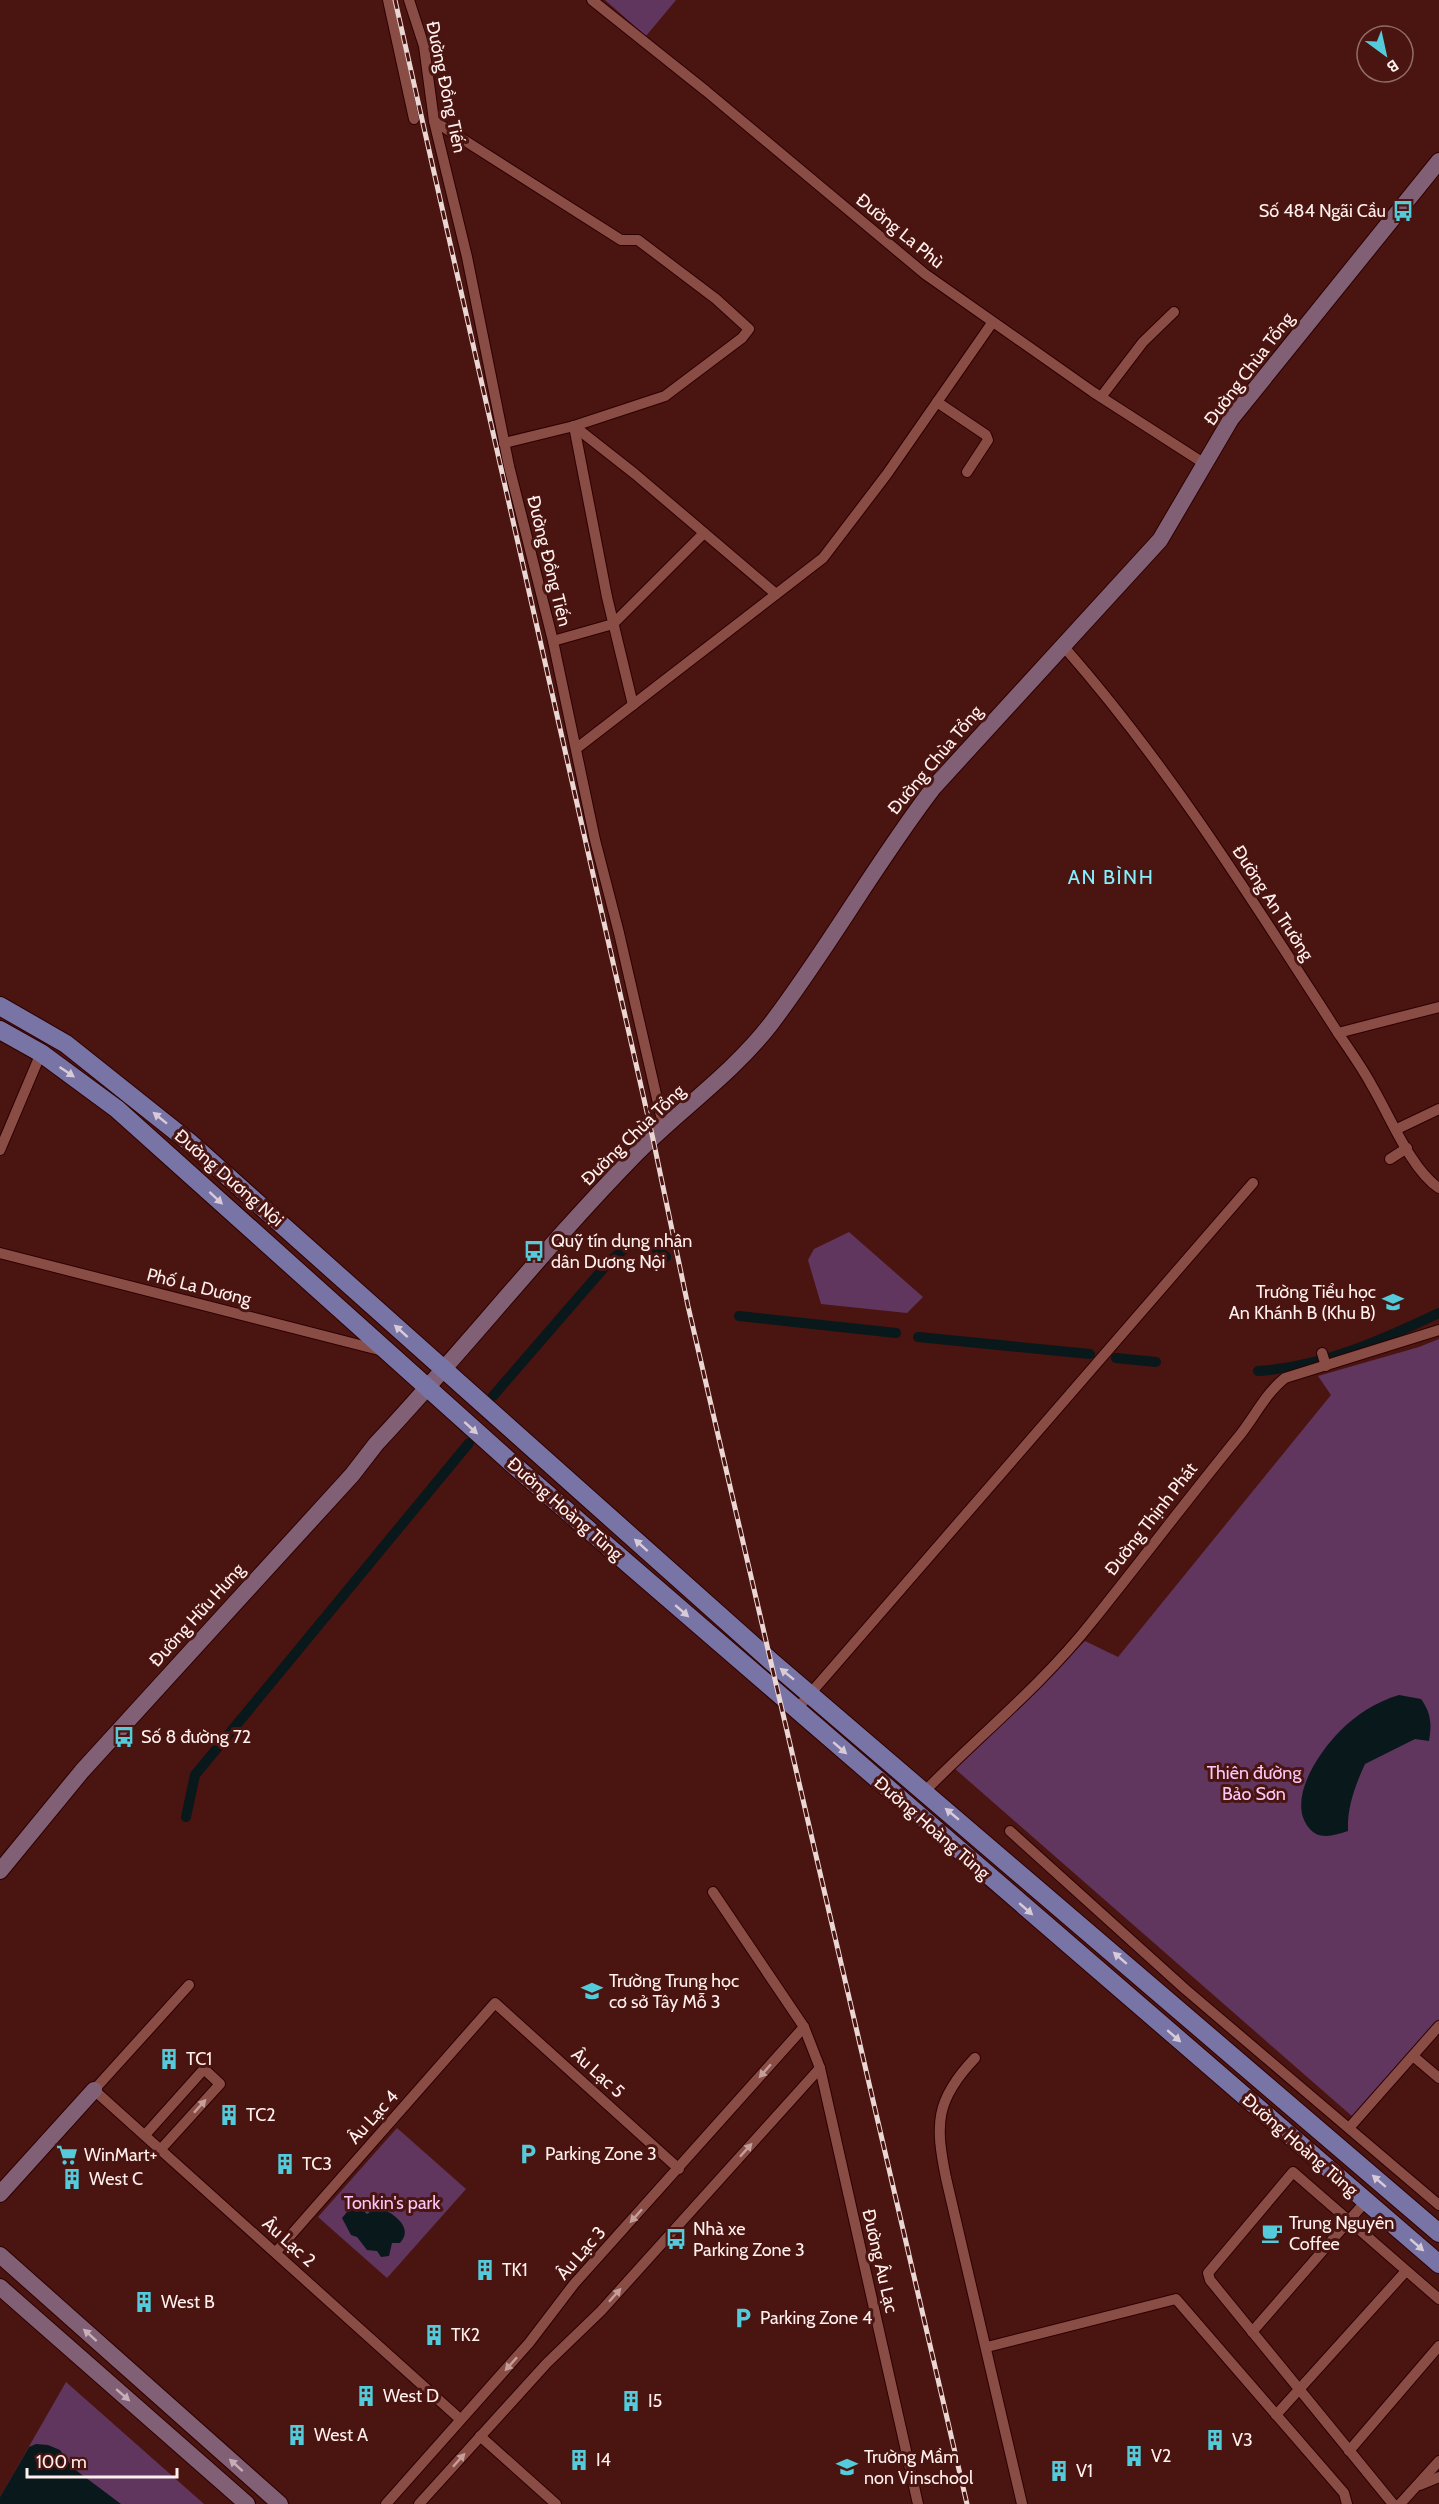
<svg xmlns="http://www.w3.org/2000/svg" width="1439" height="2504" font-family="Cabin,sans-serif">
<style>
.green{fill:#60365f}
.water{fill:#08181b}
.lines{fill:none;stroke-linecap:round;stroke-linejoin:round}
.canal{stroke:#08181b;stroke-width:10}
.street-casing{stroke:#2d0000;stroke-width:12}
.secondary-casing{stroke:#2d0000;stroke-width:18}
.primary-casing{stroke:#2d0000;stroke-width:20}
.street{stroke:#894d46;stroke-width:10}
.secondary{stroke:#816076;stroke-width:16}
.primary{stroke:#7974a6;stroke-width:18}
.rail-casing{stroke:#ead7d4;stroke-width:5}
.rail{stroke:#4a1410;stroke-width:3;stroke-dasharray:9;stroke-linecap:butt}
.oneway{fill:#d7cbd8}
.oneway2{fill:#c49e9a}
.oneway3{fill:#c6afb8}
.labels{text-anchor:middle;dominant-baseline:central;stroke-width:6;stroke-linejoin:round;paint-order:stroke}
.street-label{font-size:18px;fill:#fff0ee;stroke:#4a1410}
.poi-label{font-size:18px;fill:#fff0ee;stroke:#4a1410;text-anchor:start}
.park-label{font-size:18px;fill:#fcc8fa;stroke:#4a1410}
.neighbourhood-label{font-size:20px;letter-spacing:1.5px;fill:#85effe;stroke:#4a1410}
</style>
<rect width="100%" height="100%" fill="#4a1410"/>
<!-- green -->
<g class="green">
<path d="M605 0H676L646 36Z"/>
<path d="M849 1232 923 1297 907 1313 821 1304 808 1260 814 1249Z"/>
<path d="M1439 1339V2021L1353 2117 954 1768 1085 1641 1118 1657 1331 1395 1318 1376 1419 1347Z"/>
<path d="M397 2128 466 2189 387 2278 318 2217Z"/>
<path d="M66 2382 204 2504H0V2497Z"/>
</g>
<!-- water -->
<g class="water">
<path d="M1399 1695 1421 1699C1431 1713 1432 1724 1429 1741L1415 1739 1365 1764C1355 1786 1347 1807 1348 1831 1335 1835 1319 1841 1309 1828 1286 1800 1319 1752 1340 1731 1357 1714 1376 1702 1399 1695Z"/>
<path d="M352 2206 359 2207 367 2214C369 2213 374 2209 375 2208 382 2206 418 2225 400 2243H392L389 2256 381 2257 377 2251 367 2250 357 2237 351 2235 342 2218Z"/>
<path d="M36 2444 48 2445 60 2450 73 2468 121 2504H0V2497L29 2447Z"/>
</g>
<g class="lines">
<!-- canal -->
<g class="canal">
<path d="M739 1316 896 1333"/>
<path d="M918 1337 1090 1354"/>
<path d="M1116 1358 1156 1362"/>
<path d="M1258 1371C1322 1367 1382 1340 1439 1313"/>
<path d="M493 1396 609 1262 629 1245 650 1244 666 1257"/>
<path d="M186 1817 195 1775 469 1443"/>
</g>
<defs>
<g id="street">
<path d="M388 0 414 119"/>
<path d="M409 0 424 46 434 121 467 257 509 466 553 641 595 840 619 933 664 1129"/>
<path d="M592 0 706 91 925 274 1093 392 1205 464"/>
<path d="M434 121 621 240H638L716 299 749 329 742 338 665 396 574 426 504 443"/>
<path d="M1101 397 1143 342 1174 312"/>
<path d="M937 402 986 435 988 440 967 472"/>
<path d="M574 426 607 597 633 705"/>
<path d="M574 426 635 474 776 594"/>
<path d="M553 641 613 624 704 533"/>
<path d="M1064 647C1169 766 1254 903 1340 1036 1351 1052 1363 1069 1372 1086 1389 1114 1411 1170 1439 1188"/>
<path d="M577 748 823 558 887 474 992 323"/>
<path d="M1338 1033 1439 1007"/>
<path d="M1397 1129 1439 1109"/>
<path d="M0 1150 41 1053"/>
<path d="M1390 1159 1407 1148"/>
<path d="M0 1253 383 1351"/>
<path d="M1322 1353 1326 1366"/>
<path d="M797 1709 1253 1183"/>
<path d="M925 1791C980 1735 1042 1685 1091 1623 1141 1561 1189 1497 1240 1435 1255 1416 1266 1393 1285 1378L1439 1330"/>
<path d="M1010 1831 1185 1989 1439 2205"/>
<path d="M713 1892 804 2027 820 2068 918 2504"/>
<path d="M189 1985 94 2090 460 2419"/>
<path d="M1413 2056 1439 2078"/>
<path d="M975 2058C935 2100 935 2124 946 2178L1022 2504"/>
<path d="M1349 2128 1439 2026"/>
<path d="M145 2135 204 2069 220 2084 161 2149"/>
<path d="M276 2252 495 2003 679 2169"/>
<path d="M1252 2332 1366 2201"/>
<path d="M987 2347 1176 2299 1344 2493 1347 2504"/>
<path d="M1276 2415 1406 2271"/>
<path d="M480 2436 556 2504"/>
<path d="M1349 2451 1439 2346"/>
<path d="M1420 2485 1439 2477"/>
<path d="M386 2504 529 2343 574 2284 804 2027"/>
<path d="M419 2504 547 2363 601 2311 820 2068"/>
<path d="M1393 2504 1210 2280 1208 2273 1293 2172 1439 2299"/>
<path d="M1400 2504 1439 2461"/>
</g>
<g id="secondary">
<path d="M0 1871 82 1771 352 1475 376 1444C465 1349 545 1247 636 1154 679 1110 731 1075 770 1025 828 949 875 864 934 787L1160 540 1231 419 1439 161"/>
<path d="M0 2194 94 2090"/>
<path d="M0 2255 280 2504"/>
<path d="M0 2287 247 2504"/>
</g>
<g id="primary">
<path d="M0 1006 66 1044 189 1142 772 1662 1439 2233"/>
<path d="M0 1030 41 1053 117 1109 516 1467 1439 2264"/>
</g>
</defs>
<!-- street casing -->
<use href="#street" class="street-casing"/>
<!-- secondary casing -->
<use href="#secondary" class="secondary-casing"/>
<!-- primary casing -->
<use href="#primary" class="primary-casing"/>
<!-- street -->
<use href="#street" class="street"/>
<!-- secondary -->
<use href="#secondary" class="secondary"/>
<!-- primary -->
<use href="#primary" class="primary"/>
<defs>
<path id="rail" d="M395 0 653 1139 688 1306 967 2504"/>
</defs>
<!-- rail casing -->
<use href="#rail" class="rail-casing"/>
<!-- rail -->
<use href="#rail" class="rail"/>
</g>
<!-- one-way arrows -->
<defs><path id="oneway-solid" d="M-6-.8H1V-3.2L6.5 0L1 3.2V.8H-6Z" transform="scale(1.5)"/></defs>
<g class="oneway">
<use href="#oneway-solid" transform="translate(67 1072) rotate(34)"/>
<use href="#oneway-solid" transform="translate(160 1118) rotate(-141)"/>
<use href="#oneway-solid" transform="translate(216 1198) rotate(43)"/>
<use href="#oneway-solid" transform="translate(401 1331) rotate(-138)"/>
<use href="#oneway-solid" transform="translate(471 1428) rotate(42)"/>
<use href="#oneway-solid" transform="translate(641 1545) rotate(-138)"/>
<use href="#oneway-solid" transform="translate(682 1611) rotate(41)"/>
<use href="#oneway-solid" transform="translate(787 1674) rotate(-141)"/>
<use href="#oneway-solid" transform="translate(840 1748) rotate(41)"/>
<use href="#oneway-solid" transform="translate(952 1814) rotate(-140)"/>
<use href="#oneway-solid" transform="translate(1026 1909) rotate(41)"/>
<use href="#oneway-solid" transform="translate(1120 1958) rotate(-139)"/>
<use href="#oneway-solid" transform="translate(1174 2036) rotate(41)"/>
<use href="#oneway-solid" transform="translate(1379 2181) rotate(-139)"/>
<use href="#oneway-solid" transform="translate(1417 2245) rotate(41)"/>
</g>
<g class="oneway2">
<use href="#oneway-solid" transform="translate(765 2071) rotate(131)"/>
<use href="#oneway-solid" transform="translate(200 2106) rotate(-48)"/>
<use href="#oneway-solid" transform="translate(746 2150) rotate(-48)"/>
<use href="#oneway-solid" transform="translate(636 2216) rotate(132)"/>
<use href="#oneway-solid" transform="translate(615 2295) rotate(-48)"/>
<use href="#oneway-solid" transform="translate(511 2364) rotate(132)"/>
<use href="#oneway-solid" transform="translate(459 2460) rotate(-48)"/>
</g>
<g class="oneway3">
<use href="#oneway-solid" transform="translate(90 2335) rotate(-138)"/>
<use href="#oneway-solid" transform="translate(123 2395) rotate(41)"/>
<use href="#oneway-solid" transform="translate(236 2465) rotate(-138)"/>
</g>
<!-- icons -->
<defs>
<symbol id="bus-bare" viewBox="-9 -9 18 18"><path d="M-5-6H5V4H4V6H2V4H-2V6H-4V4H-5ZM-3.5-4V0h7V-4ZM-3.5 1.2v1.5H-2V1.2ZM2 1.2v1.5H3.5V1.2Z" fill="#53cbdb" stroke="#4a1410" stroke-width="2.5" paint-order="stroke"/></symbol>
<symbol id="school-bare" viewBox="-9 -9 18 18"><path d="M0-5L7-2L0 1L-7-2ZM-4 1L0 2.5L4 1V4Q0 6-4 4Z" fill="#53cbdb" stroke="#4a1410" stroke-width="2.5" paint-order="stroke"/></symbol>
<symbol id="building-bare" viewBox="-9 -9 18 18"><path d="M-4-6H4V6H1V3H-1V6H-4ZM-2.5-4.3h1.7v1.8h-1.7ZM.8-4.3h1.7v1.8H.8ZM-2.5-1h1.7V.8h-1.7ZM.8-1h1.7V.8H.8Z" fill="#53cbdb" stroke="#4a1410" stroke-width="2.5" paint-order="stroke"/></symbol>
<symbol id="parking-bare" viewBox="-9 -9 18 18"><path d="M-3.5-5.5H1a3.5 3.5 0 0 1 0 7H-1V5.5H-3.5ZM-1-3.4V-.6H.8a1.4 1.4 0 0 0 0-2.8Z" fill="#53cbdb" stroke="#4a1410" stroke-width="2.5" paint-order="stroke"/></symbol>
<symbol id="supermarket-bare" viewBox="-9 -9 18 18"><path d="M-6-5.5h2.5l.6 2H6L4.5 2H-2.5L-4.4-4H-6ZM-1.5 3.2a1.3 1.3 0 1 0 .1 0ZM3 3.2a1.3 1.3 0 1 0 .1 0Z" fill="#53cbdb" stroke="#4a1410" stroke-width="2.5" paint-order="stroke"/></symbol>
<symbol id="cafe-bare" viewBox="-9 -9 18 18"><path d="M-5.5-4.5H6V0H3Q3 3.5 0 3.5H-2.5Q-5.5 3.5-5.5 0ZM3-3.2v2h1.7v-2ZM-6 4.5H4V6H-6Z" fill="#53cbdb" stroke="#4a1410" stroke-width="2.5" paint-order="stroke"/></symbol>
</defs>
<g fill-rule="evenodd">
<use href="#bus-bare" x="1388" y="196" width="30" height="30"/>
<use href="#bus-bare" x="519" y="1236" width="30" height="30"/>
<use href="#school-bare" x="1378" y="1287" width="30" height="30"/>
<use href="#bus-bare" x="109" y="1722" width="30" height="30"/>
<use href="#school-bare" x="577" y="1976" width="30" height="30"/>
<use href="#building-bare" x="154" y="2044" width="30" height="30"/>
<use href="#building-bare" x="214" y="2100" width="30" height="30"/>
<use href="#parking-bare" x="513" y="2139" width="30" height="30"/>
<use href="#supermarket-bare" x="52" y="2140" width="30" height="30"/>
<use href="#building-bare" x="270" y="2149" width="30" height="30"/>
<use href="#building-bare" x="57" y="2164" width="30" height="30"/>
<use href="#cafe-bare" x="1257" y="2218" width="30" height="30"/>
<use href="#bus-bare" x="661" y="2224" width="30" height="30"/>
<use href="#building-bare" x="470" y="2255" width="30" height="30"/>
<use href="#building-bare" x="129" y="2287" width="30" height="30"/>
<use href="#parking-bare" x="728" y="2303" width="30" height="30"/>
<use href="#building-bare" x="419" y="2320" width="30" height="30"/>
<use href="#building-bare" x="351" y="2381" width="30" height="30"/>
<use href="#building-bare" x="616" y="2386" width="30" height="30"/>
<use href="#building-bare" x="282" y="2420" width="30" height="30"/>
<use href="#building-bare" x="1200" y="2425" width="30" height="30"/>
<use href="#building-bare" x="1119" y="2441" width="30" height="30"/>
<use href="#building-bare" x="564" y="2445" width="30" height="30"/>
<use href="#school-bare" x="832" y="2452" width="30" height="30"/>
<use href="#building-bare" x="1044" y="2456" width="30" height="30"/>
</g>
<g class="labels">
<!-- street labels -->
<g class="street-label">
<text transform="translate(446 87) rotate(78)">Đường Đồng Tiến</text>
<text transform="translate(900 231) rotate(39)">Đường La Phù</text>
<text transform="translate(1249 369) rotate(-53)">Đường Chùa Tổng</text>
<text transform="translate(549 561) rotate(76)">Đường Đồng Tiến</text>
<text transform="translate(935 760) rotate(-50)">Đường Chùa Tổng</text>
<text transform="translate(1273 903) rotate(57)">Đường An Trường</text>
<text transform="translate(633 1135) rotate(-44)">Đường Chùa Tổng</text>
<text transform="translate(229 1178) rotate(41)">Đường Dương Nội</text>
<text transform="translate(199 1287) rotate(14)">Phố La Dương</text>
<text transform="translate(565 1509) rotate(41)">Đường Hoàng Tùng</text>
<text transform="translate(1151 1519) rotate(-52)">Đường Thịnh Phát</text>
<text transform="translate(197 1615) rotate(-48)">Đường Hữu Hưng</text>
<text transform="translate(932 1828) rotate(41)">Đường Hoàng Tùng</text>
<text transform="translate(598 2073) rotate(42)">Âu Lạc 5</text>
<text transform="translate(373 2117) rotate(-48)">Âu Lạc 4</text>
<text transform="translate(1300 2145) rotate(41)">Đường Hoàng Tùng</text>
<text transform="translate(289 2242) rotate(42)">Âu Lạc 2</text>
<text transform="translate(581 2253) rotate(-49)">Âu Lạc 3</text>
<text transform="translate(880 2261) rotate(77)">Đường Âu Lạc</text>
</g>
<!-- poi labels -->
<g class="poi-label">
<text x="1386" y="211" text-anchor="end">Số 484 Ngãi Cầu</text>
<text x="551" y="1241">Quỹ tín dụng nhân<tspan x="551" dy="21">dân Dương Nội</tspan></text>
<text x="1376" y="1292" text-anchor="end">Trường Tiểu học<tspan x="1376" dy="21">An Khánh B (Khu B)</tspan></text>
<text x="141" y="1737">Số 8 đường 72</text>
<text x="609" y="1981">Trường Trung học<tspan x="609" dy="21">cơ sở Tây Mỗ 3</tspan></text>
<text x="186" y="2059">TC1</text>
<text x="246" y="2115">TC2</text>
<text x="545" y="2154">Parking Zone 3</text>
<text x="84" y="2155">WinMart+</text>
<text x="302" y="2164">TC3</text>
<text x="89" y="2179">West C</text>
<text x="1289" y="2223">Trung Nguyên<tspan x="1289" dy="21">Coffee</tspan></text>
<text x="693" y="2229">Nhà xe<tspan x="693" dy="21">Parking Zone 3</tspan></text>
<text x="502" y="2270">TK1</text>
<text x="161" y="2302">West B</text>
<text x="760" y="2318">Parking Zone 4</text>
<text x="451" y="2335">TK2</text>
<text x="383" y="2396">West D</text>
<text x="648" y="2401">I5</text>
<text x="314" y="2435">West A</text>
<text x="1232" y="2440">V3</text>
<text x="1151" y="2456">V2</text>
<text x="864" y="2457">Trường Mầm<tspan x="864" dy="21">non Vinschool</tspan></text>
<text x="596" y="2460">I4</text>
<text x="1076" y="2471">V1</text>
</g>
<!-- park labels -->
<g class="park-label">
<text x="1254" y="1773">Thiên đường<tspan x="1254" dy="21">Bảo Sơn</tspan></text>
<text x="392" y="2203">Tonkin's park</text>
</g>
<!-- neighbourhood labels -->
<g class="neighbourhood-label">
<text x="1111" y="877">AN BÌNH</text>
</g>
</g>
<!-- north arrow -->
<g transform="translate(1385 54) rotate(147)"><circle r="28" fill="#4a1410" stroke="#926c69" stroke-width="1.5"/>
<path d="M0-4.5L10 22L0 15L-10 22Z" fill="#53cbdb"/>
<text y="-9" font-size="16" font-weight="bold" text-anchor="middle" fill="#fff0ee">B</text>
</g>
<!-- scale -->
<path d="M27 2468v9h150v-9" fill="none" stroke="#fff0ee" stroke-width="3"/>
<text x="36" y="2468" font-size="18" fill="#fff0ee" stroke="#4a1410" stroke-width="4.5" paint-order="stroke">100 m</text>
</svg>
